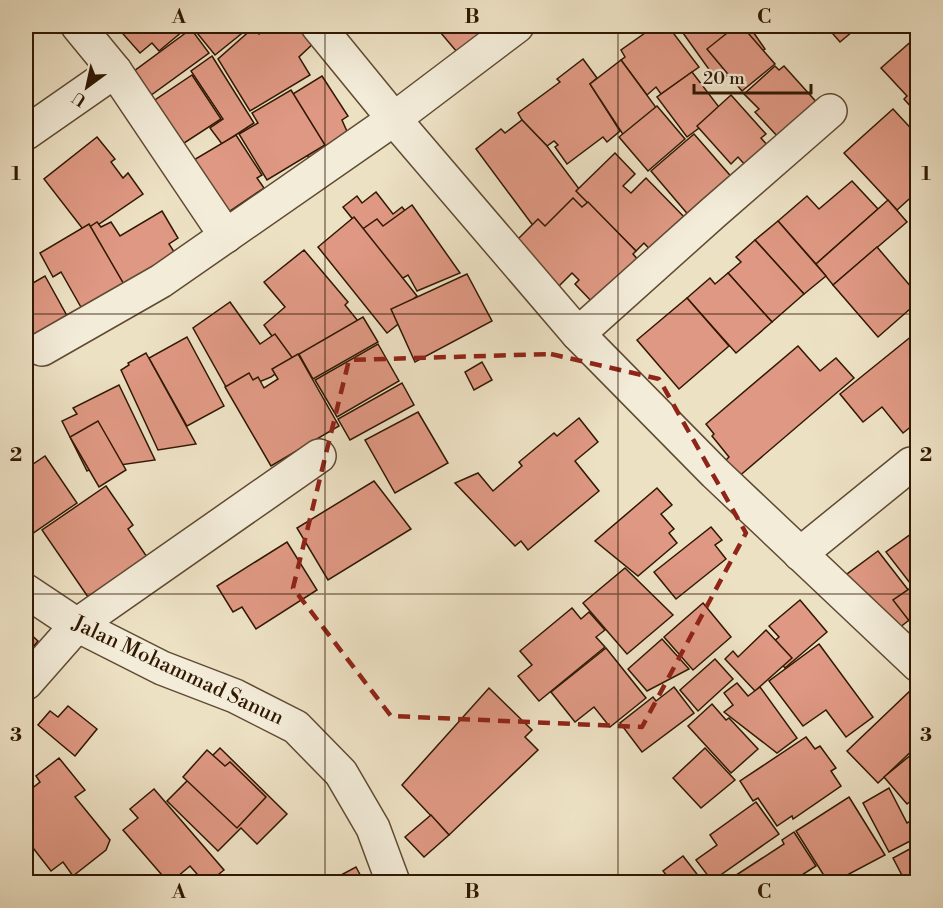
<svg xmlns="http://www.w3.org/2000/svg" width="943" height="908" font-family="'Libre Bodoni',serif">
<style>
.building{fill:#df9883;stroke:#301802;stroke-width:1.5}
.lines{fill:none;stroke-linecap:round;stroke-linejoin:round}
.minor-casing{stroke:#5f4a32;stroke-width:36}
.minor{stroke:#f3ecd9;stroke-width:33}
.marked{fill:none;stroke:#8f2418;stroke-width:4.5;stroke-dasharray:12 8;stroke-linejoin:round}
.grid{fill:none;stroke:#301802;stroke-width:1.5;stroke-opacity:0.55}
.labels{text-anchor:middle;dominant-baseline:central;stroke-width:4.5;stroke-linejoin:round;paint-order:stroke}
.street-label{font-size:21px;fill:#301802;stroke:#f3ecd9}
.neatline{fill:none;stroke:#301802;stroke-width:2}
.grid-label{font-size:20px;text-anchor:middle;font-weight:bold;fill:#301802}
</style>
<rect width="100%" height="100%" fill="#ede1c4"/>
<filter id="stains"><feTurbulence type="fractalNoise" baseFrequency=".00333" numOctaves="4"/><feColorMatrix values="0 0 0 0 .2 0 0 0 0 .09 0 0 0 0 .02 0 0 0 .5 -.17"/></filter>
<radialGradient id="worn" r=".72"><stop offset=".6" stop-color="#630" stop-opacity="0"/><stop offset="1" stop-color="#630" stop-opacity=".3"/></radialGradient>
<!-- building -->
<g class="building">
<path d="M116 26H189L159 51 152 43 140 53Z"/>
<path d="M195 26H251L215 55 193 28Z"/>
<path d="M271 26H302L316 41 299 57 310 75 250 111 218 59 253 28 259 34Z"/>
<path d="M435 26H502L493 32 489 26 457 52Z"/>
<path d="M655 26H668L699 67 661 94 656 87 647 95 621 60 625 57 621 50Z"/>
<path d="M678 26H749L765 49 718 82Z"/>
<path d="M736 26H742L775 64 742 91 707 49Z"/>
<path d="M826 26H859L840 42Z"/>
<path d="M191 29 209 53 143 101 126 77Z"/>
<path d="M915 38 918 41V104L912 108 904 99 907 96 881 68Z"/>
<path d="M212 56 254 123 222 144 210 128 223 119 191 71Z"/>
<path d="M583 59 597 78 590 84 620 131 607 142 603 137 567 164 555 147 558 145 554 141 547 146 522 120 518 113 560 82 557 79Z"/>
<path d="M621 60 666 121 639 142 632 134 626 139 590 84Z"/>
<path d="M775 66 779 70 784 66 820 106 779 138 755 112 759 109 744 94Z"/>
<path d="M692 72 722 111 687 137 657 97Z"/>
<path d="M192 75 221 119 175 149 146 106Z"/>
<path d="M322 76 348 116 342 120 349 136 311 161 275 105Z"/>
<path d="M291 90 325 145 267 180 239 134 258 123 252 113Z"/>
<path d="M731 95 766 134 761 138 768 146 746 166 738 157 731 164 697 126Z"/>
<path d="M657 106 685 139 648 171 619 137Z"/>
<path d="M893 109 918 136V191L897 210 844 153Z"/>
<path d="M522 120 547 146 603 221 585 235 579 226 549 247 476 149 501 129 505 133Z"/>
<path d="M694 134 735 181 691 218 651 171Z"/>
<path d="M236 135 262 175 257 178 264 188 218 219 187 164Z"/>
<path d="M97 137 115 159 111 162 123 178 128 173 143 194 86 233 44 179Z"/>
<path d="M615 153 635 174 623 186 631 193 646 178 689 222 655 255 644 243 636 251 576 191Z"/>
<path d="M852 181 878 209 816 264 778 221 807 196 819 209Z"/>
<path d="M376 192 393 214 402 207 424 234 388 263 343 207 357 196 362 203Z"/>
<path d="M573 198 582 207 588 202 636 251 633 254 640 262 595 305 575 284 579 280 572 273 551 294 508 249 538 219 545 226Z"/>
<path d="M888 200 907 222 833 285 816 264Z"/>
<path d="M412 205 460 273 417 291 408 275 379 292 344 242 377 219 383 226Z"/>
<path d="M162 211 178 238 169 244 178 258 117 296 79 234 97 222 101 227 111 222 120 236Z"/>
<path d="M354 217 417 296 396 313 402 321 387 333 318 247Z"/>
<path d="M778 221 826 276 804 294 755 240Z"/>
<path d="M89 224 125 286 86 316 61 272 53 277 40 253Z"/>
<path d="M755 240 804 294 772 322 728 273 741 262 736 257Z"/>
<path d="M877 247 918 295V302L878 337 833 285Z"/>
<path d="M304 250 348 302 345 305 367 332 332 355 325 347 295 368 264 325 285 307 264 282Z"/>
<path d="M728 273 772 322 736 353 687 298 710 278 715 284Z"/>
<path d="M467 274 492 321 415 362 391 309Z"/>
<path d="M45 276 71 323 26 349V287Z"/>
<path d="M687 298 729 346 679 389 637 340Z"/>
<path d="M230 302 260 344 275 334 294 360 271 377 230 394 193 328Z"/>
<path d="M363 317 378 342 313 379 299 354Z"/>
<path d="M918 331V421L903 433 882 407 863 422 840 394Z"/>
<path d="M187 337 224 406 187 426 149 358Z"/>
<path d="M378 344 399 381 337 417 315 380Z"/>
<path d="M798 346 820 371 836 358 854 378 737 478 724 462 729 457 712 436 714 434 706 424Z"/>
<path d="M146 353 196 444 158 450 121 370 129 365 128 363Z"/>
<path d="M298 354 339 426 271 466 225 387 249 373 253 380 258 377 264 388 278 379 272 369Z"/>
<path d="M482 362 492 380 474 390 465 372Z"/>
<path d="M402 383 414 405 350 440 338 419Z"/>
<path d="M119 385 155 460 120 465 116 456 87 471 62 421 77 414 73 408Z"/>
<path d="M418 412 448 463 395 493 365 440Z"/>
<path d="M579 418 598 442 575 461 599 491 528 550 521 541 515 546 455 483 478 473 493 491 522 466 519 462 554 433 557 436Z"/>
<path d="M98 421 126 470 99 487 70 437Z"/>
<path d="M45 456 77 503 26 538V469Z"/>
<path d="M374 481 411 529 328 580 297 528Z"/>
<path d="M106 486 133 525 128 529 147 557 88 597 42 530Z"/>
<path d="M657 488 672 505 661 514 674 529 669 533 677 543 638 576 595 541Z"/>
<path d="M711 527 722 540 715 545 726 559 676 599 654 572Z"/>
<path d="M918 529V577L910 583 886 552Z"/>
<path d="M287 542 317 590 256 629 242 607 233 612 217 586Z"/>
<path d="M878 551 916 600 913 603 918 608V613L889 636 843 577Z"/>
<path d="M625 568 673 615 627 654 583 603Z"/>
<path d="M918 583V622L915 618 910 622 893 600Z"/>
<path d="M800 600 827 632 785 668 767 647 779 637 769 626Z"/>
<path d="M703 603 731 637 693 670 664 637Z"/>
<path d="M572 608 581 619 589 612 605 630 596 637 605 647 539 701 518 676 532 665 520 651Z"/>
<path d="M26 630 38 641 26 656Z"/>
<path d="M766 630 792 658 755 691 725 659 733 651 738 657Z"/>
<path d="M662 639 689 669 647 691 628 669Z"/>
<path d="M819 644 873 717 846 737 826 710 803 726 769 681Z"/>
<path d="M606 648 646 698 610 727 594 707 575 722 551 692Z"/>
<path d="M715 659 733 679 698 711 680 690Z"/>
<path d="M737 683 748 696 760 687 797 738 777 753 724 712 733 705 724 693Z"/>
<path d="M674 687 694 713 642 752 620 723 653 697 656 701Z"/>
<path d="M489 688 532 730 525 737 538 750 449 835 402 785Z"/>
<path d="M912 689 918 694V745L878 783 847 751Z"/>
<path d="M712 704 726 720 729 718 758 749 731 773 688 726Z"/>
<path d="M68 706 97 729 75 756 38 725 50 711 58 717Z"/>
<path d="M806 737 815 749 820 746 836 768 831 771 841 786 793 819 792 816 777 826 758 798 753 801 740 781Z"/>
<path d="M220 748 287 814 257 844 241 828 218 851 167 801Z"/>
<path d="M705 748 735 780 701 808 673 778Z"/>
<path d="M918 749V795L907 804 884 777Z"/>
<path d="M207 750 225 766 230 762 266 797 237 828 183 777Z"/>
<path d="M59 758 85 790 75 797 110 840 106 850 73 876 63 862 51 871 26 839V793L40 782 36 776Z"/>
<path d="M889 788 907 823 916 818 918 821V837L889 852 863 803Z"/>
<path d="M154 789 224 870 209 882H204L190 866 171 882H168L123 830 138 818 130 809Z"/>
<path d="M849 797 885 855 834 882H828L796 831Z"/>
<path d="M756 802 779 834 712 881 696 860 717 845 710 835Z"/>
<path d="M431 815 449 835 424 857 405 837Z"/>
<path d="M794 832 816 866 791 882H729L727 881 784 844 782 840Z"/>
<path d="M917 845 918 882H914L911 878 905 881 893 858Z"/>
<path d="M683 856 703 882H669L671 881 663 871Z"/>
<path d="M356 867 364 882H328Z"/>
</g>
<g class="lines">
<defs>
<g id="minor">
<path d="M78 26 115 71 226 236"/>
<path d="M318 26 394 119 578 334 715 473 918 665"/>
<path d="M26 133 115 71"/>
<path d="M578 334 713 213 830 111"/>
<path d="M42 349 161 281 394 119 517 26"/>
<path d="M800 554 911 464"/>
<path d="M26 591 77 625 162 668 235 696 296 727 341 773 373 828 393 882"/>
<path d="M26 683 77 625 319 456"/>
</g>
</defs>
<!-- minor casing -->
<use href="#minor" class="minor-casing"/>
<!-- minor -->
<use href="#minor" class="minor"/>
</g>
<!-- marked area -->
<path class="marked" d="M551 354 659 379 746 533 642 727 391 716 293 588 349 360Z"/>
<!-- grid -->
<path class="grid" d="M325 26V882M618 26V882M26 314H918M26 594H918"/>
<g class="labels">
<!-- street labels -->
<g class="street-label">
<text transform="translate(178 671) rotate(25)">Jalan Mohammad Sanun</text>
</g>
</g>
<!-- margin -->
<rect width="943" height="908" fill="none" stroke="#ede1c4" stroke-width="66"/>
<!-- north arrow -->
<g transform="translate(87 87) rotate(213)" stroke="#f3ecd9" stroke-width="4.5" paint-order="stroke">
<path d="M0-4.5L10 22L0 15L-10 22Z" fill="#301802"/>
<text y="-9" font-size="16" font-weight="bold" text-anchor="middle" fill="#301802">U</text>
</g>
<!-- scale -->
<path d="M694 84v9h117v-9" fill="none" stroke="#301802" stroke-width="3"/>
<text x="703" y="84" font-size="18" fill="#301802" stroke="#f3ecd9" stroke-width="4.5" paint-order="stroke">20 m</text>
<rect x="33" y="33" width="877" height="842" class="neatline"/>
<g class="grid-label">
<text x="179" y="23">A</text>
<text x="472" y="23">B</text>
<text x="764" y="23">C</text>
<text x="16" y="180">1</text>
<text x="926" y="180">1</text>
<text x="16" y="461">2</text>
<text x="926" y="461">2</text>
<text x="16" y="741">3</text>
<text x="926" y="741">3</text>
<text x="179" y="898">A</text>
<text x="472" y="898">B</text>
<text x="764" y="898">C</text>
</g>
<rect width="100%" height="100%" filter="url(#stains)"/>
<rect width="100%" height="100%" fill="url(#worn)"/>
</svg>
